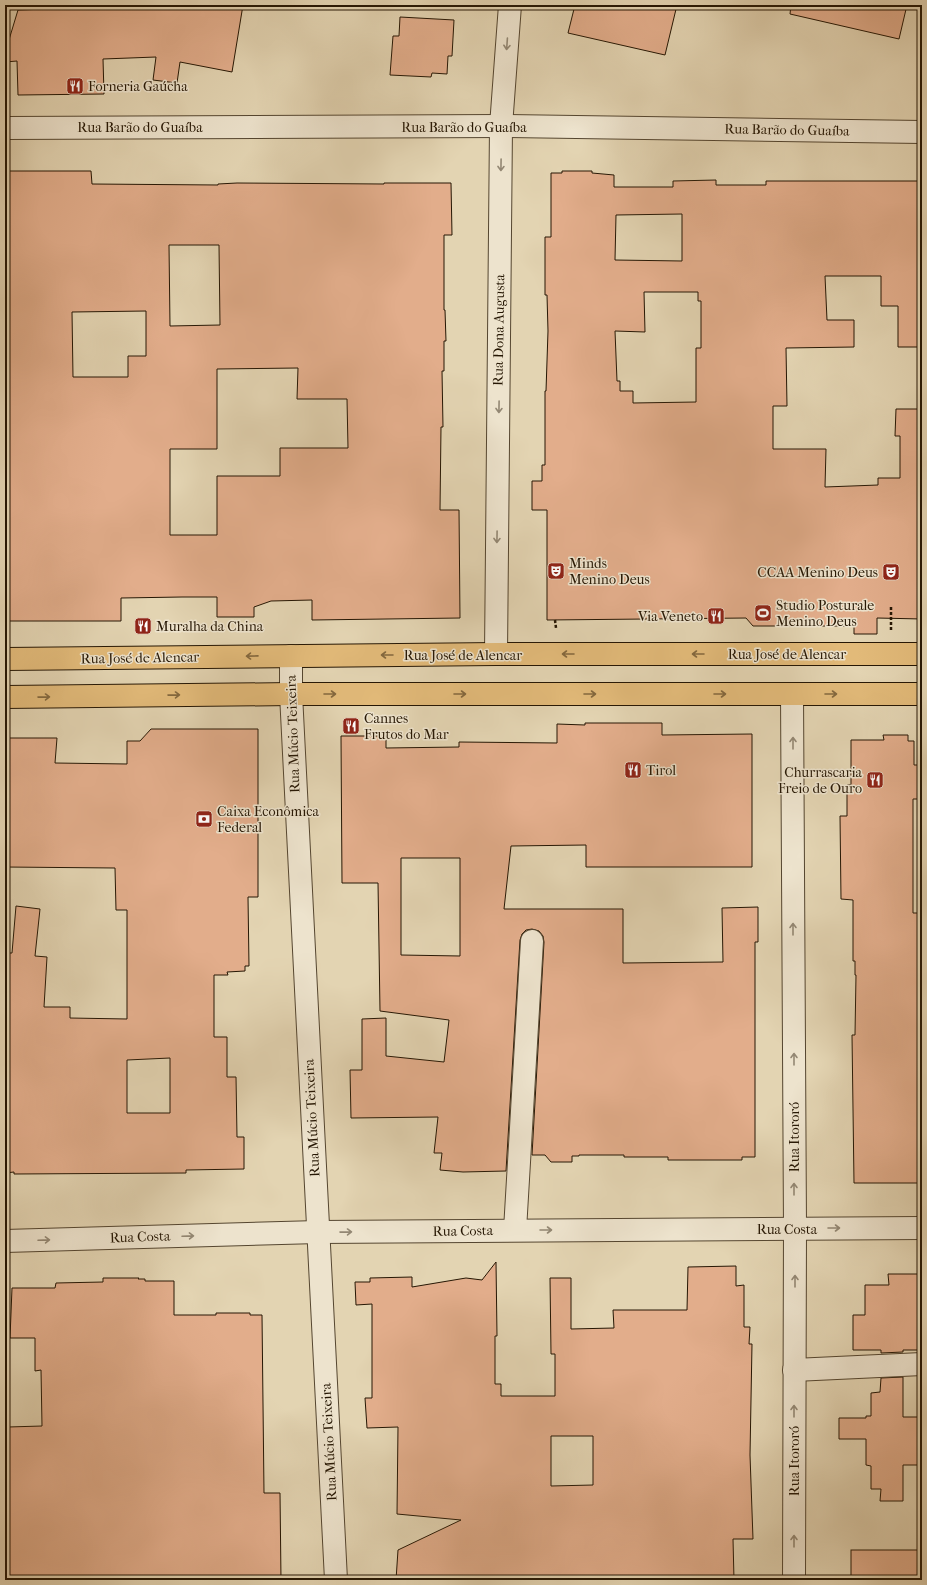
<svg xmlns="http://www.w3.org/2000/svg" width="927" height="1585" font-family="'IM FELL French Canon',serif">
<style>
.building{fill:#e2ad8b;stroke:#261704;fill-rule:evenodd}
.lines{fill:none;stroke-linecap:round;stroke-linejoin:round}
.minor-casing{stroke:#554630;stroke-width:24}
.major-casing{stroke:#261704;stroke-width:24}
.path{stroke:#261704;stroke-width:2.5;stroke-dasharray:3 2;stroke-linecap:butt}
.minor{stroke:#ede3cd;stroke-width:22}
.major{stroke:#e2ba79;stroke-width:22}
.oneway{stroke:#938773}
.oneway2{stroke:#84683e}
.labels{text-anchor:middle;dominant-baseline:central;stroke-width:3;stroke-linejoin:round;paint-order:stroke}
.poi-label{font-size:14px;fill:#261704;stroke:#ede3cd;text-anchor:start}
.street-label{font-size:14px;fill:#261704;stroke:#ede3cd}
</style>
<rect width="100%" height="100%" fill="#e3d4b2"/>
<filter id="stains"><feTurbulence type="fractalNoise" baseFrequency=".005" numOctaves="4"/><feColorMatrix values="0 0 0 0 .2 0 0 0 0 .09 0 0 0 0 .02 0 0 0 .5 -.17"/></filter>
<radialGradient id="worn" r=".72"><stop offset=".6" stop-color="#630" stop-opacity="0"/><stop offset="1" stop-color="#630" stop-opacity=".3"/></radialGradient>
<!-- building -->
<g class="building">
<path d="M168 5H243L232 72 180 62 177 83 153 80 156 57 103 59 104 94 18 95 17 61 5 62V53L18 10Z"/>
<path d="M575 5H677L665 55 568 33Z"/>
<path d="M791 5H907L899 39 790 14Z"/>
<path d="M400 17 454 20 452 56H448L447 74 432 73 431 77 390 75 393 36H399Z"/>
<path d="M5 171H91L92 184 218 185V184L237 183 384 184V183H451L452 235H444V310H445L446 341H444V371H442L443 427H441L440 510H459L460 618 312 620V600L271 601 254 607V617H217V597H182L121 598V621H5V449H7L5 394ZM169 245H219L220 325 170 326ZM146 311V356H128V377H73L72 312ZM298 368 297 399H347L348 448H280V476H217V535H170V449H217V369Z"/>
<path d="M562 171H592V173L614 175V187H673V181L716 180V185H766V181H922V347H898V306H881V276H825L827 320H854V347L786 348 787 406H773V449H826L825 487 878 485V478H900V436H895L896 409H922V619L877 618V634H854V626H753L746 618 547 620V510H532V481H542V465H545V391H546L548 331 547 295H545V237H551V173H562ZM682 214V261L615 260 616 215ZM644 292H698V301H701V348H696V402L633 403V391H620V381H617L615 331 645 332Z"/>
<path d="M585 723H662V735L752 734V867H586V845L511 846 504 909H623V963L723 962 722 908 758 907V942H755V1157H742V1160H668V1157H624V1155H579V1156H572V1162H551L545 1155H532L544 942 543 936 539 931 532 929 526 930 522 934 520 940 506 1171 463 1172 440 1170 442 1153H434L438 1117 351 1118 350 1070H362V1019L386 1018V1056L444 1062 449 1020 380 1011 378 883H342L341 736H386V748L459 747V742L557 743V724L585 725ZM401 858H460V956L401 955Z"/>
<path d="M151 729H258V897H248L249 966H245V971L227 972 228 975H214V1037H227V1077H236L237 1137H244V1169L186 1170V1173L14 1174V1172L5 1173V962H8V953H12L16 906 40 909 35 956 47 957 44 1007H70V1018L127 1019V910H116L115 868 5 867V738H57L55 763 127 764V741H140ZM170 1058V1113H127V1060Z"/>
<path d="M883 735H908V741H914V765H922V799H913V913H922V1183H854L852 1035H855L856 975H855V961H853V900L841 899 840 816H847V785H851V740H884Z"/>
<path d="M496 1262 497 1336H495V1384H501V1396H555V1354H551L550 1278H571V1329L614 1328 613 1310H687L688 1267 736 1266V1286L744 1285V1327H750L749 1344H752L750 1455 753 1539H733L734 1580H396L398 1550 461 1520 397 1514 398 1427 367 1428 365 1398H372V1304L356 1305 355 1282H370V1278L412 1277V1287L466 1278 482 1280ZM551 1436H593V1485L551 1486Z"/>
<path d="M888 1274H922V1350H903V1352L881 1353V1350H853V1315H865V1285H889Z"/>
<path d="M103 1278H139L138 1279H145V1281H174V1315H216V1313H250V1315H262L264 1493H280L281 1580H5L8 1427 42 1426 41 1370 35 1371V1338H10L12 1288H55L56 1283 103 1282Z"/>
<path d="M903 1377V1417H922V1465H903V1501H880L881 1489H871V1466L866 1465V1439H839V1418H866V1416H871V1393L880 1392 881 1378Z"/>
<rect x="851" y="1550" width="71" height="30"/>
</g>
<g class="lines">
<defs>
<g id="minor">
<path d="M5 128 501 126 922 132"/>
<path d="M496 654 501 126 510 5"/>
<path d="M291 656V694L336 1580"/>
<path d="M792 694 795 1228 794 1580"/>
<path d="M515 1230 532 941"/>
<path d="M5 1241 318 1232 922 1228"/>
<path d="M794 1370 922 1364"/>
</g>
<g id="major">
<path d="M5 659 496 654H922"/>
<path d="M5 697 291 694H922"/>
</g>
</defs>
<!-- minor casing -->
<use href="#minor" class="minor-casing"/>
<!-- major casing -->
<use href="#major" class="major-casing"/>
<!-- path -->
<g class="path">
<path d="M555 620 556 628"/>
<path d="M891 630V606"/>
</g>
<!-- minor -->
<use href="#minor" class="minor"/>
<!-- major -->
<use href="#major" class="major"/>
</g>
<!-- one-way arrows -->
<defs><path id="oneway-shaft" d="M-6 0H5M1.5-3L5.5 0L1.5 3" fill="none" stroke-width="1.6" stroke-linecap="round" stroke-linejoin="round"/></defs>
<g class="oneway">
<use href="#oneway-shaft" transform="translate(507 44) rotate(94)"/>
<use href="#oneway-shaft" transform="translate(501 165) rotate(91)"/>
<use href="#oneway-shaft" transform="translate(499 407) rotate(91)"/>
<use href="#oneway-shaft" transform="translate(497 537) rotate(91)"/>
<use href="#oneway-shaft" transform="translate(793 743) rotate(-90)"/>
<use href="#oneway-shaft" transform="translate(793 929) rotate(-90)"/>
<use href="#oneway-shaft" transform="translate(794 1059) rotate(-90)"/>
<use href="#oneway-shaft" transform="translate(794 1189) rotate(-90)"/>
<use href="#oneway-shaft" transform="translate(834 1228)"/>
<use href="#oneway-shaft" transform="translate(546 1230)"/>
<use href="#oneway-shaft" transform="translate(346 1232) rotate(-1)"/>
<use href="#oneway-shaft" transform="translate(188 1236) rotate(-2)"/>
<use href="#oneway-shaft" transform="translate(44 1240) rotate(-2)"/>
<use href="#oneway-shaft" transform="translate(795 1281) rotate(-90)"/>
<use href="#oneway-shaft" transform="translate(794 1411) rotate(-90)"/>
<use href="#oneway-shaft" transform="translate(794 1541) rotate(-90)"/>
</g>
<g class="oneway2">
<use href="#oneway-shaft" transform="translate(568 654) rotate(180)"/>
<use href="#oneway-shaft" transform="translate(698 654) rotate(180)"/>
<use href="#oneway-shaft" transform="translate(387 655) rotate(180)"/>
<use href="#oneway-shaft" transform="translate(252 656) rotate(179)"/>
<use href="#oneway-shaft" transform="translate(330 694)"/>
<use href="#oneway-shaft" transform="translate(460 694)"/>
<use href="#oneway-shaft" transform="translate(590 694)"/>
<use href="#oneway-shaft" transform="translate(720 694)"/>
<use href="#oneway-shaft" transform="translate(831 694)"/>
<use href="#oneway-shaft" transform="translate(174 695) rotate(-1)"/>
<use href="#oneway-shaft" transform="translate(44 697) rotate(-1)"/>
</g>
<!-- icons -->
<defs>
<symbol id="restaurant-square" viewBox="-11 -11 22 22"><rect x="-9" y="-9" width="18" height="18" rx="4" fill="#8f2418" stroke="#ede3cd"/><path d="M-5-6h1v4h1v-4h1v4h1v-4h1v5L-1.5 .5V6h-2V.5L-5-1ZM5-6V6H3V1.5H1.5Q1.5-4 5-6Z" fill="#fff"/></symbol>
<symbol id="theatre-square" viewBox="-11 -11 22 22"><rect x="-9" y="-9" width="18" height="18" rx="4" fill="#8f2418" stroke="#ede3cd"/><path d="M-5-5.5Q0-4 5-5.5V0Q5 5 0 6Q-5 5-5 0ZM-3.3-2.5H-1v1.5H-3.3ZM1-2.5H3.3v1.5H1ZM-2.8 1Q0 5.5 2.8 1Z" fill="#fff"/></symbol>
<symbol id="stadium-square" viewBox="-11 -11 22 22"><rect x="-9" y="-9" width="18" height="18" rx="4" fill="#8f2418" stroke="#ede3cd"/><path d="M0-5a6.5 5 0 1 0 0 10a6.5 5 0 1 0 0-10ZM-3.5-1.8h7v3.6h-7Z" fill="#fff"/></symbol>
<symbol id="bank-square" viewBox="-11 -11 22 22"><rect x="-9" y="-9" width="18" height="18" rx="4" fill="#8f2418" stroke="#ede3cd"/><path d="M-6-4H6V4H-6ZM0-2.3a2.3 2.3 0 1 0 0 4.6a2.3 2.3 0 1 0 0-4.6Z" fill="#fff"/></symbol>
</defs>
<g fill-rule="evenodd">
<use href="#restaurant-square" x="65" y="76" width="20" height="20"/>
<use href="#theatre-square" x="546" y="561" width="20" height="20"/>
<use href="#theatre-square" x="881" y="562" width="20" height="20"/>
<use href="#stadium-square" x="753" y="603" width="20" height="20"/>
<use href="#restaurant-square" x="706" y="606" width="20" height="20"/>
<use href="#restaurant-square" x="133" y="616" width="20" height="20"/>
<use href="#restaurant-square" x="341" y="716" width="20" height="20"/>
<use href="#restaurant-square" x="623" y="760" width="20" height="20"/>
<use href="#restaurant-square" x="865" y="770" width="20" height="20"/>
<use href="#bank-square" x="194" y="809" width="20" height="20"/>
</g>
<g class="labels">
<!-- poi labels -->
<g class="poi-label">
<text x="88" y="86">Forneria Gaúcha</text>
<text x="569" y="563">Minds<tspan x="569" dy="16">Menino Deus</tspan></text>
<text x="878" y="572" text-anchor="end">CCAA Menino Deus</text>
<text x="776" y="605">Studio Posturale<tspan x="776" dy="16">Menino Deus</tspan></text>
<text x="703" y="616" text-anchor="end">Via Veneto</text>
<text x="156" y="626">Muralha da China</text>
<text x="364" y="718">Cannes<tspan x="364" dy="16">Frutos do Mar</tspan></text>
<text x="646" y="770">Tirol</text>
<text x="862" y="772" text-anchor="end">Churrascaria<tspan x="862" dy="16">Freio de Ouro</tspan></text>
<text x="217" y="811">Caixa Econômica<tspan x="217" dy="16">Federal</tspan></text>
</g>
<!-- street labels -->
<g class="street-label">
<text x="140" y="127">Rua Barão do Guaíba</text>
<text x="464" y="127">Rua Barão do Guaíba</text>
<text transform="translate(787 130) rotate(1)">Rua Barão do Guaíba</text>
<text transform="translate(499 330) rotate(-89)">Rua Dona Augusta</text>
<text x="787" y="654">Rua José de Alencar</text>
<text x="463" y="655">Rua José de Alencar</text>
<text transform="translate(140 658) rotate(-1)">Rua José de Alencar</text>
<text transform="translate(293 734) rotate(-92)">Rua Múcio Teixeira</text>
<text transform="translate(312 1118) rotate(-93)">Rua Múcio Teixeira</text>
<text transform="translate(794 1137) rotate(-90)">Rua Itororó</text>
<text x="787" y="1229">Rua Costa</text>
<text transform="translate(463 1231) rotate(-1)">Rua Costa</text>
<text transform="translate(140 1237) rotate(-2)">Rua Costa</text>
<text transform="translate(329 1442) rotate(-93)">Rua Múcio Teixeira</text>
<text transform="translate(794 1461) rotate(-90)">Rua Itororó</text>
</g>
</g>
<!-- margin -->
<rect width="927" height="1585" fill="none" stroke="#e3d4b2" stroke-width="20"/>
<rect x="6" y="6" width="915" height="1573" fill="none" stroke="#261704" stroke-width="2"/>
<rect x="10" y="10" width="907" height="1565" fill="none" stroke="#261704"/>
<rect width="100%" height="100%" filter="url(#stains)"/>
<rect width="100%" height="100%" fill="url(#worn)"/>
</svg>
